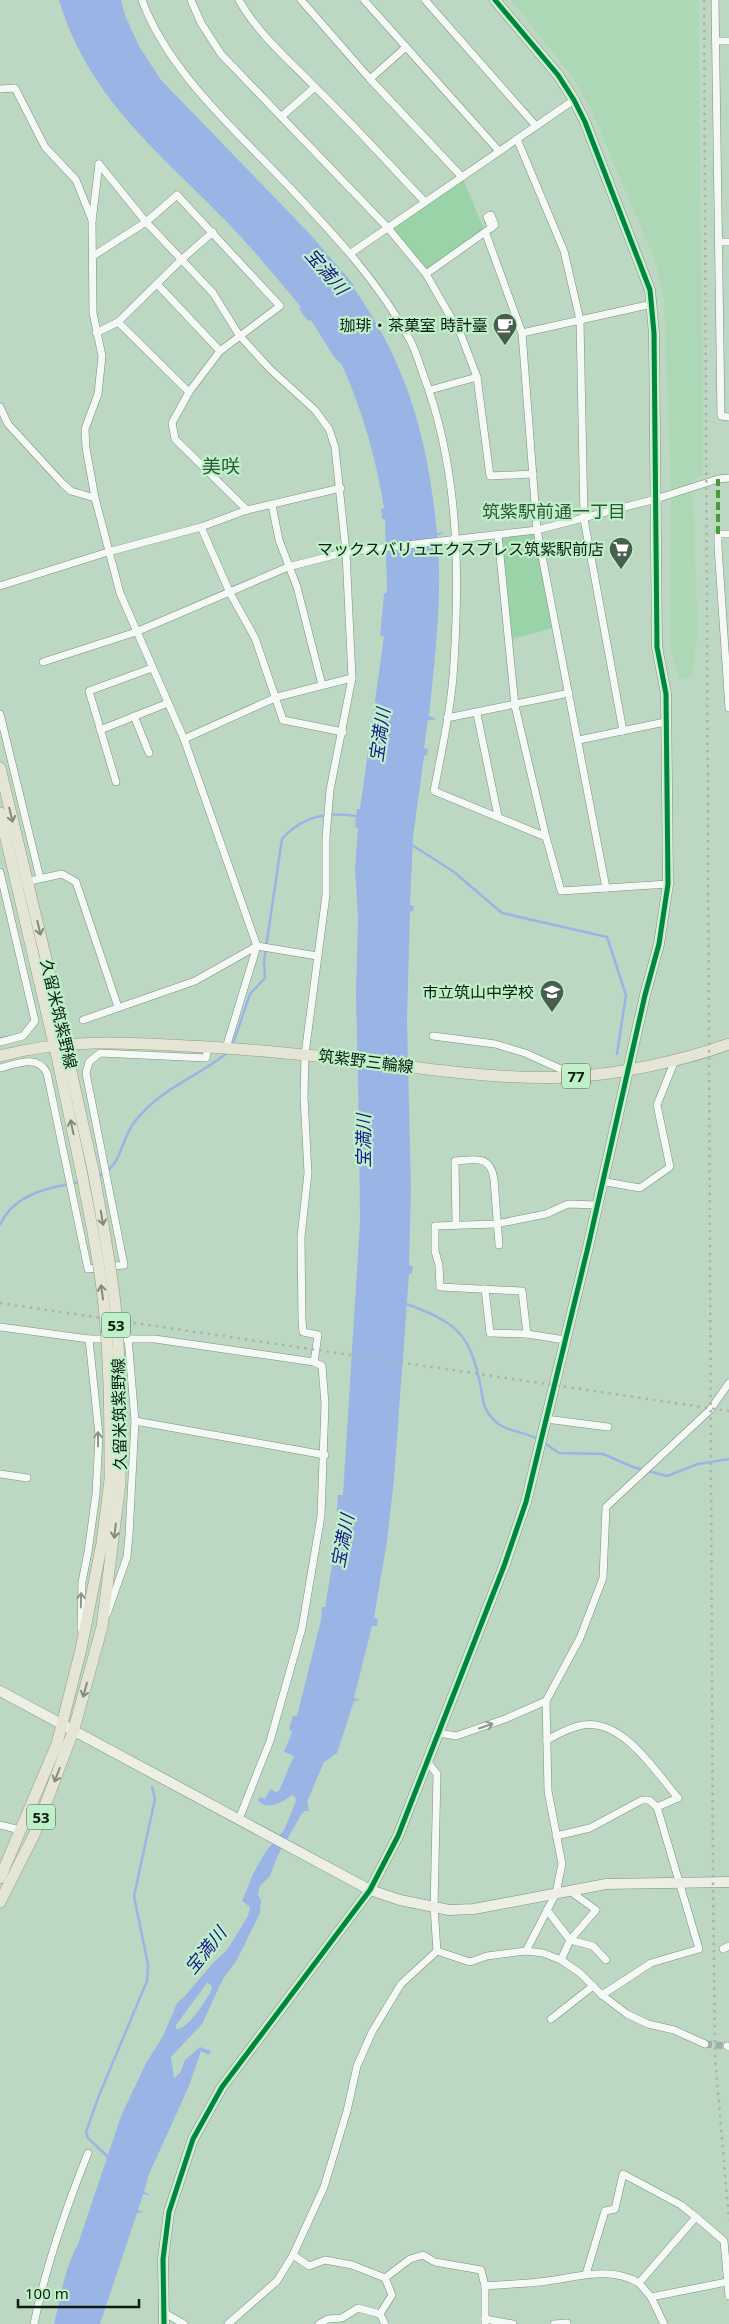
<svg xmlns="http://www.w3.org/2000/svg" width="729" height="2324" font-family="'Noto Sans','Noto Sans JP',sans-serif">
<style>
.built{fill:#add8b6}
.green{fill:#99d3a7}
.water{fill:#9bb4e6;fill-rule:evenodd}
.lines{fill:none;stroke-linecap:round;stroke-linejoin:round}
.stream{stroke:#9bb4e6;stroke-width:2.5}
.street-tunnel{stroke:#99b39e;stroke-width:7;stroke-dasharray:7 3.5;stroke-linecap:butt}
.street-casing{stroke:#7a8f7f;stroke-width:8}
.secondary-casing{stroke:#7a8f7f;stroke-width:11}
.primary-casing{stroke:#959d7c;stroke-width:12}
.street{stroke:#f5f9f6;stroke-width:7}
.secondary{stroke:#edefe5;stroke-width:10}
.primary{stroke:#e4e5d5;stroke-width:11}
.rail{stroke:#abb1ac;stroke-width:2.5;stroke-dasharray:2.5 5;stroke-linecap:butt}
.primary-bridge-casing{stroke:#959d7c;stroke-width:12;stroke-linecap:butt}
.primary-bridge{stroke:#e4e5d5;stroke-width:11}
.quiet{stroke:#499a3c;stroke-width:4;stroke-dasharray:8 4;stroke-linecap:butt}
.cycleway-casing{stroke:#bff0c9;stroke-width:8}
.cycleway{stroke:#00873e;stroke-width:5}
.oneway{stroke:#828b7c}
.oneway2{stroke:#8c968e}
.labels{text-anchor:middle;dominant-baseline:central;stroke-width:4.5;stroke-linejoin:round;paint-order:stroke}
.shield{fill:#bff0c9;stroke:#415d48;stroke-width:1}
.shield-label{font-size:15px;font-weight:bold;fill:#0b1e10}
.poi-label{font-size:16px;fill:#0b1e10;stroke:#bff0c9;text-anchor:end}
.street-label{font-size:16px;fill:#0b1e10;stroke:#bff0c9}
.water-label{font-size:18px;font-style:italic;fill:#1a178c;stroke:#bff0c9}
.neighbourhood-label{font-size:18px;fill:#2c5838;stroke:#bff0c9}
.quarter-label{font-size:19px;fill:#2c5838;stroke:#bff0c9}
</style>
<rect width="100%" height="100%" fill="#bdd8c2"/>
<!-- built -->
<path class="built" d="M511 0H699L703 475 692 480 698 628 692 678 679 679 671 654 670 626 671 489 664 302 655 260 590 107 573 78Z"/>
<!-- green -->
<g class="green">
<path d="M462 177 486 234 426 274 388 228Z"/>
<path d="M537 530 556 627 508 640 498 535Z"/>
</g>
<!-- water -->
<path class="water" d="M59 0H121L125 15 139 46 161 80 309 233 354 285 353 287C408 365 428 439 437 533L443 532V534L437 535C443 596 435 656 429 716L435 718 434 720H428L424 748 428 749 427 755 424 756 413 837 410 905 414 906 413 911 410 912 407 1020 411 1189 409 1265 413 1267 412 1273 409 1274 394 1480 387 1541 374 1618 378 1619 377 1626H372L354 1698 360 1700 354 1701 337 1753 324 1762 307 1802 309 1811H304L301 1815 278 1855 270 1876 260 1886 258 1894 261 1901 260 1913 237 1960 223 1979 202 2024 171 2057 174 2078 180 2073 185 2060 200 2047 211 2051 209 2055 201 2051 189 2086 149 2174 144 2192 149 2194 148 2195 143 2194 138 2210 144 2212 137 2213 100 2324H54C61 2297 64 2269 78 2244L121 2116 146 2063 163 2036 177 2003 184 1997 213 1963 227 1950 248 1916 250 1907 242 1901 253 1874 266 1851 284 1830 296 1801 295 1797 292 1795C283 1802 267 1812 258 1800L260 1797 265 1799 270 1789 276 1792 279 1791 294 1756 284 1752 292 1732 289 1729 293 1716H297L321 1620 322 1607H325L341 1512 337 1511 338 1495H343L360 1221 359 1137H355V1131L359 1130 356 993 358 916 355 869 358 828 355 827 357 809H360L384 636H380L384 594 387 592 385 519H382L381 509 384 508C376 458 363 412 342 365L334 357 311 320 308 321 299 309 301 307C277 278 252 248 226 221 157 150 89 99 59 0ZM207 1983 211 1985 212 1989C207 1999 187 2031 176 2029V2025Z"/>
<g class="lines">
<!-- stream -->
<g class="stream">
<path d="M412 845 454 872 502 913 607 937 626 995 617 1054"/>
<path d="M233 1044 250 994 265 978 264 961 282 839C302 816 330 811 360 817"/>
<path d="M98 1176C121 1168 120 1143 133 1124 157 1090 196 1078 227 1053"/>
<path d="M0 1225C14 1193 51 1187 81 1182"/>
<path d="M404 1303C455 1322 470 1331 481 1388 483 1400 483 1409 493 1419 504 1432 524 1431 538 1439"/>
<path d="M543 1442 559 1453 603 1454 633 1467 667 1476 698 1464 729 1459"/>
<path d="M109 2158 88 2138 86 2132 98 2098 147 1981 148 1965 134 1896 155 1799 152 1787"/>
</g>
<!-- street-tunnel -->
<path class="street-tunnel" d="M705 2044 727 2046"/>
<defs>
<g id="street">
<path d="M142 0C169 74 241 135 294 192 338 239 380 284 410 340 416 351 419 363 423 374 458 465 460 566 454 662 452 705 442 749 434 791L546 837"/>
<path d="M191 0 201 23 221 54 388 228 426 274 461 335 477 377 490 476 533 474"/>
<path d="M239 0C258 34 287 58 314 86 352 123 388 163 425 202"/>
<path d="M301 0 370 79 462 177"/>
<path d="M364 0 499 151"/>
<path d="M425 0 536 126"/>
<path d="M715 0 721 416 729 417"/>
<path d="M716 41H729"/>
<path d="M370 79 406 47"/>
<path d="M0 89 15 88 45 147 76 180 92 220"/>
<path d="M282 116 315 87"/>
<path d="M517 139 564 251 580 320 584 519 623 731"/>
<path d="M99 164 146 222 213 293 239 335 270 369 315 410 329 429 335 447 346 552 352 678 330 790 326 837V895L305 1054 304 1097 308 1173 301 1237 302 1320 303 1332 318 1335 314 1362"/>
<path d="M99 164 92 221 93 313 102 356 98 394 85 429 86 448 95 498 120 593 184 739 257 946 226 1048"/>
<path d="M486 234 522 333 537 530 606 888"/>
<path d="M718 242H729"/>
<path d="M351 253 574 100"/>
<path d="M93 256 146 222 177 195 280 306 220 351 189 392 172 423 175 439 247 510"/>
<path d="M426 274 495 225 491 215 487 217 492 228"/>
<path d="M158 285 220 351"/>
<path d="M118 322 189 392"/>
<path d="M96 333 118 322 181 260 213 232"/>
<path d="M522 333 652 304"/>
<path d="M430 390 477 377"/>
<path d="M0 407 8 424 63 484 71 491 95 498"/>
<path d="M272 505 279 540 297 587 322 685"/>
<path d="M201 527 230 593 255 638 283 720 343 732"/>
<path d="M729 534H718V547L729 708"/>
<path d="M498 535 515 706 546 837 561 891 668 884"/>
<path d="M0 586 108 552 201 527 247 510 341 488"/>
<path d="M43 662 136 632 288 567 346 552 537 530 656 499 718 479 729 478"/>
<path d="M0 714 40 878"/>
<path d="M477 714 498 816"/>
<path d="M134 716 149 753"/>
<path d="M447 718 569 693"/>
<path d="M100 730 168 703"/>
<path d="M184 739 277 697 352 678"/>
<path d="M579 740 665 722"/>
<path d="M116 782 89 691 152 668"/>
<path d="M0 872 35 1021 23 1036 0 1042"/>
<path d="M25 882 62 874 76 882 118 1007"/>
<path d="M83 1020 195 981 257 946 317 956"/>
<path d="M433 1036 495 1044 525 1053 574 1075"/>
<path d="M0 1068C17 1064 37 1054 47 1073L88 1269 124 1265 86 1073 89 1062 100 1053 206 1058 208 1047"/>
<path d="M606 1182 640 1188 670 1167 657 1105 675 1060"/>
<path d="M456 1225 455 1161C475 1160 490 1154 494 1179L499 1245"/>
<path d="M485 1289 490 1333 527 1334 565 1340"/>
<path d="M0 1327 89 1339H155L314 1362 322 1366 325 1404 321 1516 302 1628 270 1741 239 1819"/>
<path d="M527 1334 522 1291 440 1287 439 1265 435 1251V1226L496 1224 546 1214 568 1204 597 1205"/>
<path d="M546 1419 608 1427"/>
<path d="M135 1421 325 1455"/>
<path d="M0 1474 27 1478"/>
<path d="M107 1614 127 1557 129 1535 135 1421 128 1338"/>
<path d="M81 1629 82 1582 88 1552 96 1494 99 1435 89 1339"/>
<path d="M439 1733 456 1736 505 1719 546 1701"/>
<path d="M547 1740C558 1734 570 1727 583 1725 623 1719 655 1771 678 1798L657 1807"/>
<path d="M427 1761 437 1774 434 1907 437 1951"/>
<path d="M0 1825 20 1830"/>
<path d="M556 1836 590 1828 642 1800H649L657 1807 699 1949 651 1963 602 1995"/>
<path d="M547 1910 570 1940 593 1946 606 1960"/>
<path d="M723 1949 729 1946"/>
<path d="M437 1951 470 1962 487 1956 526 1951 543 1953 561 1960 580 1973 602 1995 627 2014 648 2024 674 2030 705 2044"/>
<path d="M526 1951 556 1893 562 1864 548 1791 546 1701 580 1638 603 1578 606 1507 710 1410 729 1383"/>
<path d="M561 1960 570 1940 596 1910 574 1894V1889"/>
<path d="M551 2019 593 1986"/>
<path d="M727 2046 729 2047"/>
<path d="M696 2217 724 2241 729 2296"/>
<path d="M293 2255 309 2266 325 2260 352 2265 385 2278 392 2295 380 2314"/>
<path d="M586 2274 605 2211 615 2209 623 2174 681 2205 696 2217 639 2283 651 2297 664 2324"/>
<path d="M385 2278 410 2259 423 2255 435 2262 481 2270 485 2286V2324"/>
<path d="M485 2286C506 2284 527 2284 547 2281 577 2277 611 2266 639 2283"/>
<path d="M651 2297 727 2282"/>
<path d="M163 2312 184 2324"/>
<path d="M485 2319 513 2324"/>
<path d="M34 2324C46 2265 66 2208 88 2153"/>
<path d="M228 2324 277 2281 293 2255 324 2187 347 2111 357 2066 372 2032 401 1984 437 1951"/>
<path d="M319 2324 328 2319 342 2318 358 2308 380 2314 385 2324"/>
<path d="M554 2324 567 2323"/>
</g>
<g id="secondary">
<path d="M0 1691 370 1890 400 1900 449 1910 474 1909 606 1884 729 1882"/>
<path d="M164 2324 163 2259 169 2212 193 2139 222 2087 370 1890 398 1836 407 1813 504 1566 526 1502 588 1247 645 995 659 944 668 884 666 694 657 647 654 333 650 290 585 122 574 100 558 75 495 0"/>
</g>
<g id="primary">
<path d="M0 768 47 963 93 1170"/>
<path d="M0 813 58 1061 82 1175"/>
<path d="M0 1056C63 1039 122 1042 187 1046 254 1049 320 1056 386 1064 446 1071 507 1080 567 1077 617 1075 682 1061 729 1044"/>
<path d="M0 1878 57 1744 81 1649 102 1543 110 1480"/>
<path d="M0 1902 34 1835 74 1729 102 1627 120 1483"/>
</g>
</defs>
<!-- street casing -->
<use href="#street" class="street-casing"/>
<!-- secondary casing -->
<use href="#secondary" class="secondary-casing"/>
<!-- primary casing -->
<use href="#primary" class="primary-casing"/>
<!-- street -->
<use href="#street" class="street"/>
<!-- secondary -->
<use href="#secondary" class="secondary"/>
<!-- primary -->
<use href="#primary" class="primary"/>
<!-- rail -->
<g class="rail">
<path d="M704 0 713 1881 715 2057 729 2220"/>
<path d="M0 1303 729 1411"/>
</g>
<defs>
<g id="primary-bridge">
<path d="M93 1170C101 1214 110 1259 115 1304 121 1364 121 1423 120 1483"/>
<path d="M82 1175C90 1218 100 1262 104 1306 110 1364 110 1422 110 1480"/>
</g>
</defs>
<!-- primary-bridge casing -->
<use href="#primary-bridge" class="primary-bridge-casing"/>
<!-- primary-bridge -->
<use href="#primary-bridge" class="primary-bridge"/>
<!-- quiet -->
<path class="quiet" d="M718 534V479"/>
<defs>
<path id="cycleway" d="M164 2324 163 2259 169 2212 193 2139 222 2087 370 1890 398 1836 407 1813 504 1566 526 1502 588 1247 645 995 659 944 668 884 666 694 657 647 654 333 650 290 585 122 574 100 558 75 495 0"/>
</defs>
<!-- cycleway casing -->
<use href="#cycleway" class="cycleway-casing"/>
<!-- cycleway -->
<use href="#cycleway" class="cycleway"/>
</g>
<!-- one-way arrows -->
<defs><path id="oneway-shaft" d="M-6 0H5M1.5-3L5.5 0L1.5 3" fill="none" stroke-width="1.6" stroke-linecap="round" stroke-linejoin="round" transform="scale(1.25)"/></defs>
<g class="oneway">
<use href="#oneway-shaft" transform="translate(11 815) rotate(76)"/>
<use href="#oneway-shaft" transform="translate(39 928) rotate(77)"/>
<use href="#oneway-shaft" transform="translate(72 1127) rotate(-102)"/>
<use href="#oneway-shaft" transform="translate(102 1218) rotate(80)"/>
<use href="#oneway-shaft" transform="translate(102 1292) rotate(-98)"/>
<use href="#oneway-shaft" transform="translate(115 1531) rotate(96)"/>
<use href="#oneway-shaft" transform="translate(85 1690) rotate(105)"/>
<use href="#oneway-shaft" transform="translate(57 1775) rotate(111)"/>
</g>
<g class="oneway2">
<use href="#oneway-shaft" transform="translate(98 1439) rotate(-90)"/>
<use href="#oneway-shaft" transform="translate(81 1600) rotate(-89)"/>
<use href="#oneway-shaft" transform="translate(486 1726) rotate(-19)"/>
</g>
<!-- icons -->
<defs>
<symbol id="cafe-pin" viewBox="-11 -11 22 30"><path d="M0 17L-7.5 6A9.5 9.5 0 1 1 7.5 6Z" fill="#495f4e" stroke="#bff0c9"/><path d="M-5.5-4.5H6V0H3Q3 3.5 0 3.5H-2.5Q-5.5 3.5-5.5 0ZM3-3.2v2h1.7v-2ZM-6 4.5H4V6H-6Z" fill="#fff"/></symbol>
<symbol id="supermarket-pin" viewBox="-11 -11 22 30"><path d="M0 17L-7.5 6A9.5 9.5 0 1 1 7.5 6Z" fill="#495f4e" stroke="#bff0c9"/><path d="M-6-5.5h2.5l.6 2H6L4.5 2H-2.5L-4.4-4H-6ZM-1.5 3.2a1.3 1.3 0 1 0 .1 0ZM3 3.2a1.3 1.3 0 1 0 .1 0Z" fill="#fff"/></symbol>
<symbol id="school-pin" viewBox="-11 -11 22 30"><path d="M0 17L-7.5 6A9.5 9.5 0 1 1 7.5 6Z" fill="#495f4e" stroke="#bff0c9"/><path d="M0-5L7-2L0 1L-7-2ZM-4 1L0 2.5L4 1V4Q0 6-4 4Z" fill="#fff"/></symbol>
</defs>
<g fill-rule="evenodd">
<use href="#cafe-pin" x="491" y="311" width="28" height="38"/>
<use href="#supermarket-pin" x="607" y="535" width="28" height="38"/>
<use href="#school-pin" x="538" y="978" width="28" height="38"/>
</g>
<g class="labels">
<!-- shield labels -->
<g class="shield">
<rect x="562" y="1063.5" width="28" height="25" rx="4"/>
<rect x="102" y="1312.5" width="28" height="25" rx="4"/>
<rect x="27" y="1804.5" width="28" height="25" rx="4"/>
</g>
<g class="shield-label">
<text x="576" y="1076">77</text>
<text x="116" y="1325">53</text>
<text x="41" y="1817">53</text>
</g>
<!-- poi labels -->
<g class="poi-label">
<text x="488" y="325">珈琲・茶菓室 時計臺</text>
<text x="604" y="549">マックスバリュエクスプレス筑紫駅前店</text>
<text x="534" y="992">市立筑山中学校</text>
</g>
<!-- street labels -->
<g class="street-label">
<text transform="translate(59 1014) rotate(77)">久留米筑紫野線</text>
<text transform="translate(366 1061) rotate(7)">筑紫野三輪線</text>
<text transform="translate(119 1414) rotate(-91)">久留米筑紫野線</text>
</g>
<!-- water labels -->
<g class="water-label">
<text transform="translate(327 271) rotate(49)">宝満川</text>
<text transform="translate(379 735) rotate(-82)">宝満川</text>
<text transform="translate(363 1141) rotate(-90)">宝満川</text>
<text transform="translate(342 1541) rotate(-79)">宝満川</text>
<text transform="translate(205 1950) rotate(-51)">宝満川</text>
</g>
<!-- neighbourhood labels -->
<g class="neighbourhood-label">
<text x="554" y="511">筑紫駅前通一丁目</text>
</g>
<!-- quarter labels -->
<g class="quarter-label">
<text x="221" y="466">美咲</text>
</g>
</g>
<!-- scale -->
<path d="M18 2299v8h121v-8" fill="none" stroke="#0b1e10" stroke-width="2.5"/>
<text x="25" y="2299" font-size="15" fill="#0b1e10" stroke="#bff0c9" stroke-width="4" paint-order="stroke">100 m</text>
</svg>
